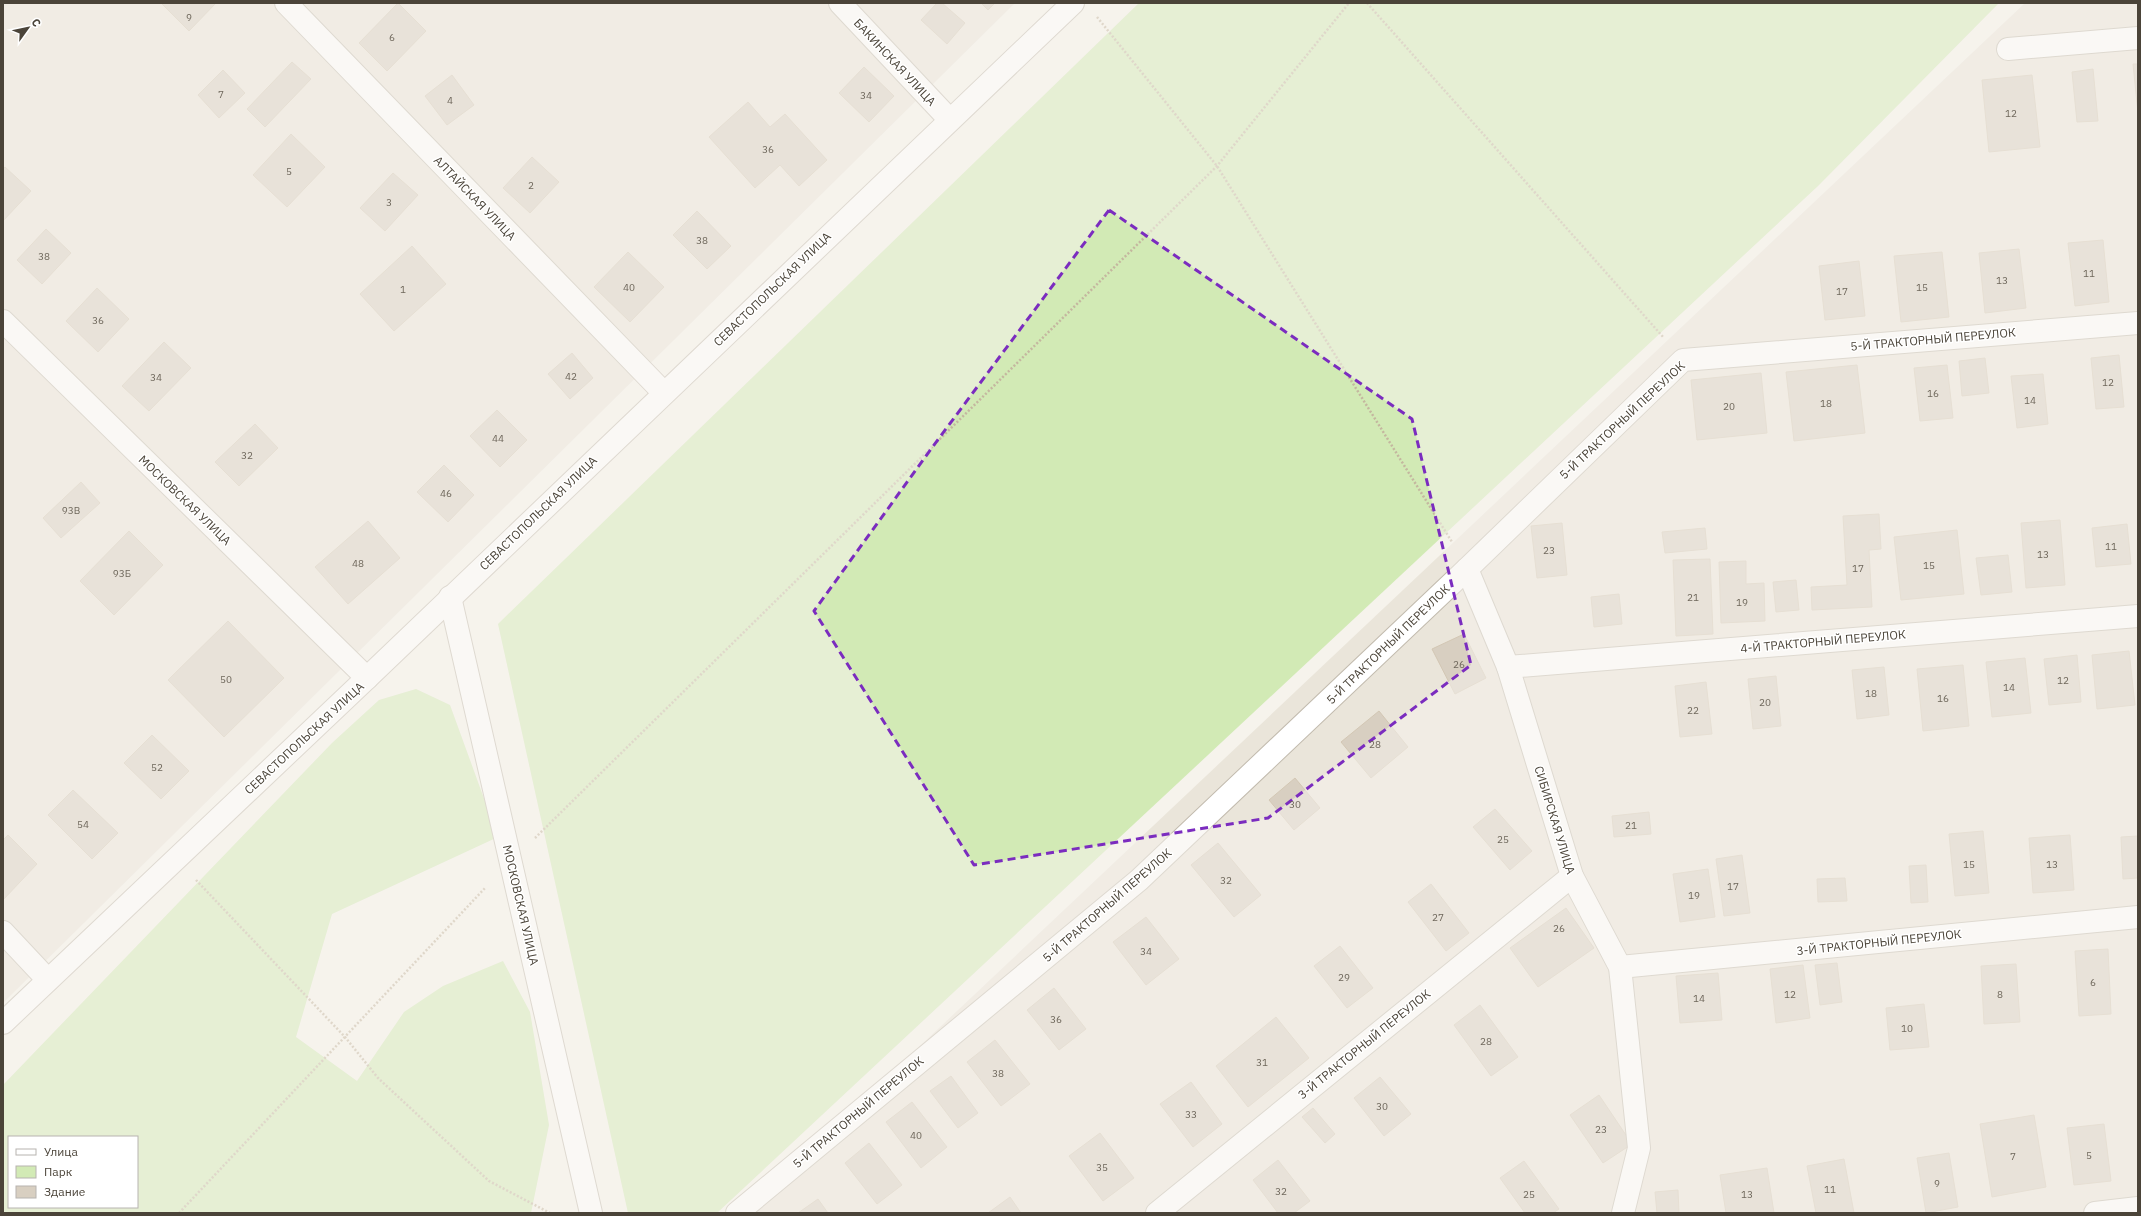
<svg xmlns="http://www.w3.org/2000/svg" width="2141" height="1216" font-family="'IBM Plex Sans',sans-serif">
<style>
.residential{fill:#eae5da}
.green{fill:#d2eab5;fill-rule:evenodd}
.building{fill:#d8cfc1;stroke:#d3c7b4}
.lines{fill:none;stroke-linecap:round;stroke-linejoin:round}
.minor-casing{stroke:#c2bbae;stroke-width:24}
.path{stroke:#c4b79f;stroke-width:2.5;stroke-dasharray:2 2;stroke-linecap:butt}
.minor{stroke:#fff;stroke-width:22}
.marked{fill:none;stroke:#7b2cbf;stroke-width:3;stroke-dasharray:8 5;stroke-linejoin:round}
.labels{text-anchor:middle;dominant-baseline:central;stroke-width:3;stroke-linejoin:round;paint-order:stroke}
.number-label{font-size:10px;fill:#6e675b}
.street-label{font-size:12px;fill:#4b4439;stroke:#fff}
</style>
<rect width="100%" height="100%" fill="#f6f3ec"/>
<!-- residential -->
<g class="residential">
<path d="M3 3H1015L3 1003Z"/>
<path d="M2025 3H2138V1213H743Z"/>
</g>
<!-- green -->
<g class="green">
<path d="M1139 3H1999L1818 186 717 1213H628L498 624Z"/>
<path d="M416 689 450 705 498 837 332 914 296 1037 357 1081 404 1012 443 986 503 961 530 1012 549 1125 531 1213H3V1085L332 743 379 700ZM9 1137H137V1207H9Z"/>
</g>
<!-- building -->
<g class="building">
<path d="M161 3H216L189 31Z"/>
<path d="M398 3 426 31 387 71 359 43Z"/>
<path d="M937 3H942L965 23 947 44 921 20Z"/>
<path d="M981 3H995L988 10Z"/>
<path d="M292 62 311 79 265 127 247 109Z"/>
<path d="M2133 64H2138V113Z"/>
<path d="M864 67 894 96 869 122 839 93Z"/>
<path d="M2093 69 2098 121 2077 122 2072 72Z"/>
<path d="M223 70 245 93 219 118 198 95Z"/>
<path d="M452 75 474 105 447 125 425 96Z"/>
<path d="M2032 75 2040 147 1989 152 1982 80Z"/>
<path d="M748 102 770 127 785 114 827 160 799 186 780 165 755 188 709 137Z"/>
<path d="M291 134 325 167 287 207 253 175Z"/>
<path d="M532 157 559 182 530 213 503 188Z"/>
<path d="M5 167 31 191 3 221V169Z"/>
<path d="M393 173 418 195 385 231 360 208Z"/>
<path d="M697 211 731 246 707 269 673 235Z"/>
<path d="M46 229 71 253 42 284 17 260Z"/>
<path d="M2103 240 2109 302 2075 306 2068 243Z"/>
<path d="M412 246 446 284 394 331 360 294Z"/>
<path d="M2019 249 2026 308 1985 313 1979 253Z"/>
<path d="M628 252 664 287 630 322 594 287Z"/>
<path d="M1942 252 1949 317 1901 322 1894 256Z"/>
<path d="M1859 261 1865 316 1825 320 1819 266Z"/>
<path d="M97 288 129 319 98 352 66 321Z"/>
<path d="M164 342 191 368 149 411 122 386Z"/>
<path d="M572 353 593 378 570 399 548 374Z"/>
<path d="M2119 355 2124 407 2096 409 2091 358Z"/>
<path d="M1985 358 1989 393 1962 396 1959 361Z"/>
<path d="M1857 365 1865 433 1794 441 1786 372Z"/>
<path d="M1947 365 1953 418 1920 421 1914 368Z"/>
<path d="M1761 373 1767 433 1697 440 1691 380Z"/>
<path d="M2043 374 2048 424 2017 428 2011 376Z"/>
<path d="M497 410 527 440 500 467 470 436Z"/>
<path d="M255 424 278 448 239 486 215 462Z"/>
<path d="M444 465 474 495 448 522 417 492Z"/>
<path d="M81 482 100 503 61 538 43 518Z"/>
<path d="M1879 514 1881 549 1869 550 1872 607 1812 610 1811 587 1847 585 1843 516Z"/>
<path d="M2060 520 2065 585 2026 588 2021 523Z"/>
<path d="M368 521 400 558 348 604 315 567Z"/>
<path d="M1562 523 1567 575 1537 578 1531 526Z"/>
<path d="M2127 524 2131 564 2096 567 2092 528Z"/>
<path d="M1705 528 1707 549 1665 553 1662 532Z"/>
<path d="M1957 530 1964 594 1901 600 1894 537Z"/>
<path d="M129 531 163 565 114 615 80 581Z"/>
<path d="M2008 555 2012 592 1981 595 1976 558Z"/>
<path d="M1710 559 1713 634 1676 636 1673 560Z"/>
<path d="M1746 561V584L1764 583 1765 621 1721 623 1719 562Z"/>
<path d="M1796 580 1799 610 1776 612 1773 582Z"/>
<path d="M1619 594 1622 624 1594 627 1591 597Z"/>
<path d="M228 621 284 678 224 737 168 680Z"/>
<path d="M1464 634 1486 678 1455 694 1432 649Z"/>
<path d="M2129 651 2135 705 2097 709 2092 655Z"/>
<path d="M2077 655 2081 702 2049 705 2044 659Z"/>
<path d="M2025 658 2031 713 1992 717 1986 662Z"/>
<path d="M1963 665 1969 726 1923 731 1917 669Z"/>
<path d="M1884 667 1889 715 1857 719 1852 670Z"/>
<path d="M1776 676 1781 726 1753 729 1748 679Z"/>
<path d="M1706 682 1712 734 1680 737 1675 686Z"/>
<path d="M1379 711 1408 747 1371 778 1341 742Z"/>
<path d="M152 735 189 771 161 799 124 763Z"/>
<path d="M1295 778 1320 808 1294 830 1269 800Z"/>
<path d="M73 790 118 833 92 859 48 815Z"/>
<path d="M1495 809 1532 851 1510 870 1473 827Z"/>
<path d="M1649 812 1651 834 1614 837 1612 816Z"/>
<path d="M1983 831 1989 893 1955 896 1949 834Z"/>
<path d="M8 835 37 864 3 900V840Z"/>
<path d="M2070 835 2074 890 2033 893 2029 838Z"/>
<path d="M2138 836V878L2123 879 2121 837Z"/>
<path d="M1218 843 1261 895 1234 917 1191 865Z"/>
<path d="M1742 855 1750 913 1724 916 1716 859Z"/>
<path d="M1926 865 1928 902 1911 903 1909 866Z"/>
<path d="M1708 869 1715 917 1680 922 1673 874Z"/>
<path d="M1845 878 1847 901 1818 902 1817 879Z"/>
<path d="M1431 884 1469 933 1446 951 1408 902Z"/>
<path d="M1566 908 1594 948 1538 987 1510 948Z"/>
<path d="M1146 917 1179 959 1146 985 1113 942Z"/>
<path d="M1340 946 1373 988 1347 1008 1314 966Z"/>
<path d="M2108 949 2111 1014 2079 1016 2075 951Z"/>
<path d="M1837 963 1842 1002 1820 1005 1815 965Z"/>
<path d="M2016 964 2020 1022 1984 1024 1981 966Z"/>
<path d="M1803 965 1810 1018 1776 1023 1770 969Z"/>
<path d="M1718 973 1722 1020 1680 1023 1676 976Z"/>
<path d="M1054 988 1086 1029 1059 1050 1027 1010Z"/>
<path d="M1924 1004 1929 1047 1890 1050 1886 1008Z"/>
<path d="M1480 1005 1518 1057 1491 1076 1454 1025Z"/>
<path d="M1276 1017 1309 1058 1248 1107 1216 1066Z"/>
<path d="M995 1040 1030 1084 1001 1106 967 1062Z"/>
<path d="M951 1076 978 1113 958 1128 930 1091Z"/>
<path d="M1380 1077 1411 1114 1384 1136 1354 1098Z"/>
<path d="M1191 1082 1222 1124 1193 1147 1160 1104Z"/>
<path d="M1599 1095 1632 1144 1603 1163 1570 1115Z"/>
<path d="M912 1102 947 1147 921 1168 886 1122Z"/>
<path d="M1313 1108 1335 1134 1325 1143 1302 1117Z"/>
<path d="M2034 1115 2046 1187 1992 1197 1980 1124Z"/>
<path d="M2104 1124 2111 1181 2074 1185 2067 1128Z"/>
<path d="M1100 1133 1134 1178 1103 1201 1069 1156Z"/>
<path d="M869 1143 902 1185 877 1204 845 1163Z"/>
<path d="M1949 1153 1958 1207 1926 1213 1917 1158Z"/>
<path d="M1844 1159 1854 1213H1816L1807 1166Z"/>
<path d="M1278 1160 1310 1201 1294 1213H1278L1253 1180Z"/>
<path d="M1524 1161 1559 1209 1553 1213H1525L1500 1178Z"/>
<path d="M1767 1168 1774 1213H1726L1720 1175Z"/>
<path d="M1678 1190 1679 1213H1657L1655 1192Z"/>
<path d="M1010 1197 1021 1213H988Z"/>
<path d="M818 1199 828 1213H798Z"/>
</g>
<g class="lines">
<defs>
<g id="minor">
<path d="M286 3 664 393"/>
<path d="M840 3 950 120"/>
<path d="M2008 49 2138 38"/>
<path d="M3 321 367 678"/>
<path d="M1467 569 1508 667 1572 876 1620 967 1639 1148 1623 1213"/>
<path d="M450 597 591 1213"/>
<path d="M1508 667 2138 616"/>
<path d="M3 932 48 980"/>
<path d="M1620 967 2138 917"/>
<path d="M3 1023 367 678 1073 3"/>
<path d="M737 1213 1139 880 1467 569 1683 360 2138 323"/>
<path d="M1157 1213 1572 876"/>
<path d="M2095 1213 2138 1208"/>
</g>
</defs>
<!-- minor casing -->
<use href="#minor" class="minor-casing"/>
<!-- path -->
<g class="path">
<path d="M1367 3 1664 338"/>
<path d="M1097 17 1217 166 1452 542"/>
<path d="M535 838 1217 166 1349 3"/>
<path d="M196 880 345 1037 378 1078 489 1181 550 1213"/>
<path d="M179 1213 486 887"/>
</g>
<!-- minor -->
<use href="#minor" class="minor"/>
</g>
<!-- marked area -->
<path d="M0 0H2141V1216H0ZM1109 210 1412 419 1471 665 1268 818 974 865 814 611 931 449Z" fill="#f6f3ec" fill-opacity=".55" fill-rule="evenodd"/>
<path class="marked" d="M1109 210 1412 419 1471 665 1268 818 974 865 814 611 931 449Z"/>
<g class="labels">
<!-- number labels -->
<g class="number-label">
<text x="189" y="17">9</text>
<text x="392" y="37">6</text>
<text x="221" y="94">7</text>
<text x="866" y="95">34</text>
<text x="450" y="100">4</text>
<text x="2011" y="113">12</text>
<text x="768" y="149">36</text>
<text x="289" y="171">5</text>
<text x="531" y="185">2</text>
<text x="389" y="202">3</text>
<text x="702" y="240">38</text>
<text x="44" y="256">38</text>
<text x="2089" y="273">11</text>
<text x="2002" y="280">13</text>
<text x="629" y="287">40</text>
<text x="1922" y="287">15</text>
<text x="403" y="289">1</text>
<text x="1842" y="291">17</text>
<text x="98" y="320">36</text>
<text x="571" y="376">42</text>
<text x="156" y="377">34</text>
<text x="2108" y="382">12</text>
<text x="1933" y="393">16</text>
<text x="2030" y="400">14</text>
<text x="1826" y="403">18</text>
<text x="1729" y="406">20</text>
<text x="498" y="438">44</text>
<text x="247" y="455">32</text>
<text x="446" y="493">46</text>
<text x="71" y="510">93В</text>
<text x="2111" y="546">11</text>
<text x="1549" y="550">23</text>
<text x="2043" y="554">13</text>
<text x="358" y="563">48</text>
<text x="1929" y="565">15</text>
<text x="1858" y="568">17</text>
<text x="122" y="573">93Б</text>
<text x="1693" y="597">21</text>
<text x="1742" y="602">19</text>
<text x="1459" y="664">26</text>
<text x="226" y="679">50</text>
<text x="2063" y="680">12</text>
<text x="2009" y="687">14</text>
<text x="1871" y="693">18</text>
<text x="1943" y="698">16</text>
<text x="1765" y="702">20</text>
<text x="1693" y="710">22</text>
<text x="1375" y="744">28</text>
<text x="157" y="767">52</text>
<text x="1295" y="804">30</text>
<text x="83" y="824">54</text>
<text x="1631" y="825">21</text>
<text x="1503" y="839">25</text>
<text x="1969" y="864">15</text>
<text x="2052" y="864">13</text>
<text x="1226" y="880">32</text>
<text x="1733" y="886">17</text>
<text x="1694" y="895">19</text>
<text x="1438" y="917">27</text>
<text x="1559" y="928">26</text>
<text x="1146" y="951">34</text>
<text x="1344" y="977">29</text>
<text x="2093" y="982">6</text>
<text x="1790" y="994">12</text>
<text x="2000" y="994">8</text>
<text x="1699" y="998">14</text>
<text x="1056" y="1019">36</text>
<text x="1907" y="1028">10</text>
<text x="1486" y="1041">28</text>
<text x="1262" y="1062">31</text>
<text x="998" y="1073">38</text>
<text x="1382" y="1106">30</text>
<text x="1191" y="1114">33</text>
<text x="1601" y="1129">23</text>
<text x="916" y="1135">40</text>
<text x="2089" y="1155">5</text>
<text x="2013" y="1156">7</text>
<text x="1102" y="1167">35</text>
<text x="1937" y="1183">9</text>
<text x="1830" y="1189">11</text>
<text x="1281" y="1191">32</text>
<text x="1529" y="1194">25</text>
<text x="1747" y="1194">13</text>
</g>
<!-- street labels -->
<g class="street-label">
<text transform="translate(895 62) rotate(47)">БАКИНСКАЯ УЛИЦА</text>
<text transform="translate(475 198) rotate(46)">АЛТАЙСКАЯ УЛИЦА</text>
<text transform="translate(772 289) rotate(-44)">СЕВАСТОПОЛЬСКАЯ УЛИЦА</text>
<text transform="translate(1933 339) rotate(-5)">5-Й ТРАКТОРНЫЙ ПЕРЕУЛОК</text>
<text transform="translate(1622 420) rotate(-43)">5-Й ТРАКТОРНЫЙ ПЕРЕУЛОК</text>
<text transform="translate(185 500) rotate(44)">МОСКОВСКАЯ УЛИЦА</text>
<text transform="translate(538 513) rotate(-44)">СЕВАСТОПОЛЬСКАЯ УЛИЦА</text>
<text transform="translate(1823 641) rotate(-5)">4-Й ТРАКТОРНЫЙ ПЕРЕУЛОК</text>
<text transform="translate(1388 644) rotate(-44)">5-Й ТРАКТОРНЫЙ ПЕРЕУЛОК</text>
<text transform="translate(304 738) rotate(-43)">СЕВАСТОПОЛЬСКАЯ УЛИЦА</text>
<text transform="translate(1555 820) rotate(73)">СИБИРСКАЯ УЛИЦА</text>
<text transform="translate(521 905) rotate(77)">МОСКОВСКАЯ УЛИЦА</text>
<text transform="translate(1107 905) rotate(-41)">5-Й ТРАКТОРНЫЙ ПЕРЕУЛОК</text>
<text transform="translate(1879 942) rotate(-6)">3-Й ТРАКТОРНЫЙ ПЕРЕУЛОК</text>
<text transform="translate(1364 1044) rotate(-39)">3-Й ТРАКТОРНЫЙ ПЕРЕУЛОК</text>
<text transform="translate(858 1112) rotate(-40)">5-Й ТРАКТОРНЫЙ ПЕРЕУЛОК</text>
</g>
</g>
<!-- border -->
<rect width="2141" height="1216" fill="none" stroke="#4b4439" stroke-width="8"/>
<!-- legend -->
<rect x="8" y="1136" width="130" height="72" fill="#ffffff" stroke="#b7b4b0"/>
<rect x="16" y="1149" width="20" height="6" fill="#ffffff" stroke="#b7b4b0"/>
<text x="44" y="1156" font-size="12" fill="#4b4439">Улица</text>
<rect x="16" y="1166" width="20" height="12" fill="#d2eab5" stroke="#b7b4b0"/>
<text x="44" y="1176" font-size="12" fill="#4b4439">Парк</text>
<rect x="16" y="1186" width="20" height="12" fill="#d8cfc1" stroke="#b7b4b0"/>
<text x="44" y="1196" font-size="12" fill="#4b4439">Здание</text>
<!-- north arrow -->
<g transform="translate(28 28) rotate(57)" stroke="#ffffff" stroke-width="3" paint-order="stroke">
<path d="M0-3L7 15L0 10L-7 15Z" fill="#4b4439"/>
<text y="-6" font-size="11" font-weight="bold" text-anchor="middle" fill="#4b4439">С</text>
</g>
</svg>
